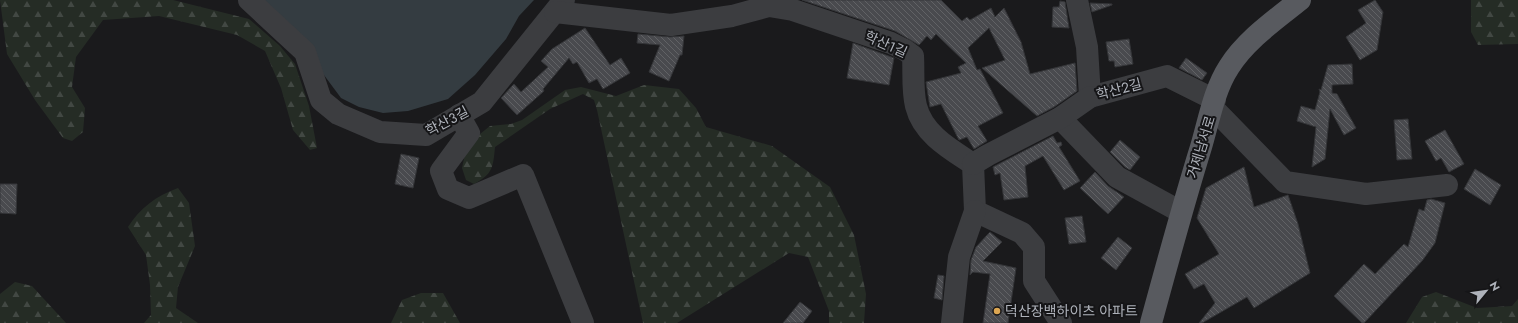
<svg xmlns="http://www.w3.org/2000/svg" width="1518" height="323" font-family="Jost,'Noto Sans KR',sans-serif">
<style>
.forest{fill:url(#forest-firs)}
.water{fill:#343c41}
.building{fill:url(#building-back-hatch);stroke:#343538}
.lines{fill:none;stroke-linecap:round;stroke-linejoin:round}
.minor{stroke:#3c3d40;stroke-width:22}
.major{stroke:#585a5f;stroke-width:22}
.poi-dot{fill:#dca652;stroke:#151517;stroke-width:1.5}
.labels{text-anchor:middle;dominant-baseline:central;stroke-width:4;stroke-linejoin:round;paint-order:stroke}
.street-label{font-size:14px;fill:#aeb2ba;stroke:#151517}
.poi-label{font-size:14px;fill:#aeb2ba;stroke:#151517;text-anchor:start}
</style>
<defs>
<pattern id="forest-firs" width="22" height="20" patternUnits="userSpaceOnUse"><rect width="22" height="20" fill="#252c25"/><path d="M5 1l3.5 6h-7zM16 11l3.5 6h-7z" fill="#424843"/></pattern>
<pattern id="building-back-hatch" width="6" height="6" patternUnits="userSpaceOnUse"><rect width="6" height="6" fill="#494a4e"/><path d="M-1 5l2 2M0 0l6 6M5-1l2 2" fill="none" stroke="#616265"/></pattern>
</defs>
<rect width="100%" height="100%" fill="#1a1a1c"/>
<!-- forest -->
<g class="forest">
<path d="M0 0H173L249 19 280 46 295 64 309 106 317 148 310 150 293 130 281 88 265 51 237 35 159 16 103 20 76 57 72 87 85 108 83 132 72 141 63 138 35 100 7 54Z"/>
<path d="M1471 0H1518V44L1478 45 1471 32Z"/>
<path d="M644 85 679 89 696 108 706 127 772 146 830 187 854 235 866 294 864 323H829V311L808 257 789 253 677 323H643L597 110 594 100 583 94 550 109 495 147C493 167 493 174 474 184L466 180 462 168 465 154 480 134 490 126 511 124 522 120 565 90 581 87 616 96Z"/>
<path d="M178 188 189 203 195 246 178 287 176 308 198 323H144L151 315 150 285 146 255 128 227C140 208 156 196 178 188Z"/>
<path d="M15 282 32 286 66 323H0V294Z"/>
<path d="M1436 292 1477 308 1512 306 1518 299V323H1406L1422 297Z"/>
<path d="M421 293H443L460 323H391L402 300Z"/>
</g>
<!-- water -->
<path class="water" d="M263 0H534L519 16 506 39 475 75 448 99 408 111 383 113 359 107 341 98 318 67Z"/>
<!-- building -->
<g class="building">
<path d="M802 0H941L962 21 967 17 970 20 991 8 995 17 1004 8 1021 42 1030 74 1075 63 1077 91 1054 107 1037 116 982 68 1005 60 989 28 968 48 977 70 980 69 1003 113 978 126 987 141 974 149 967 137 959 140 941 104 930 107 926 82 961 73 958 67 966 63 936 34 931 40 927 36 919 45 895 31Z"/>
<path d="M1375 0 1383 12 1377 50 1360 60 1346 37 1366 23 1358 10Z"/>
<path d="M1060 1 1065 2 1069 28 1052 27 1053 7H1059Z"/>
<path d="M1090 3 1112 4V5L1092 12Z"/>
<path d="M585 28 610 65 621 58 630 73 603 89 597 79 589 83 577 62 573 64 569 58 543 89 544 91 517 115 501 98 514 84 521 92 548 67 541 61 552 49Z"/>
<path d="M638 34 670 37 684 36 682 55H680L669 81 649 72 660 45 637 43Z"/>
<path d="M1129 39 1133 64 1115 67 1114 61H1109L1106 42Z"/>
<path d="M853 43 894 58 889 85 847 78Z"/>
<path d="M1186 58 1207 73 1202 80 1179 68Z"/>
<path d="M1352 64 1353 84 1332 85V93L1337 94 1356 128 1344 135 1330 109 1325 159 1312 167 1316 127 1297 121 1301 106 1315 110 1320 92 1319 89 1321 90 1328 65Z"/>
<path d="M1408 119 1412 159 1397 160 1394 120Z"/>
<path d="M1445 130 1464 164 1449 172 1441 158 1436 161 1425 141Z"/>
<path d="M1053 136 1057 143 1061 142 1062 145 1059 147 1080 181 1064 190 1043 156 1025 166 1028 197 1004 200 1000 173 995 175 993 167Z"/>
<path d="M1120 140 1140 157 1130 170 1125 167 1110 152Z"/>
<path d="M401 154 419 158 413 188 395 184Z"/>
<path d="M1244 167 1254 207 1288 195 1298 224 1310 273 1254 308 1247 297 1202 323H1199L1215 303 1204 284 1194 289 1185 274 1219 254 1197 218 1206 188Z"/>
<path d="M1475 169 1501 185 1490 205 1464 189Z"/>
<path d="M1095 172 1108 186 1124 197 1108 214 1080 188Z"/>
<path d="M0 184H17L16 214 0 213Z"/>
<path d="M1431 199 1445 203 1435 243 1422 261 1364 323H1362L1334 296 1364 264 1375 274 1404 244 1408 247 1419 209 1424 211 1427 200Z"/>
<path d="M1082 216 1086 242 1069 244 1065 218Z"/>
<path d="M990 232 1002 242 983 261 1016 268 1008 323H983L990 274 973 272 970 275 971 260 976 247Z"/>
<path d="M1118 237 1132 248 1116 270 1101 258Z"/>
<path d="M938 275 944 276 942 300 934 298Z"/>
<path d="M800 302 812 311 803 323H783Z"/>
</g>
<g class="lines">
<!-- minor -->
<g class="minor">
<path d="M249 0 305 52 321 100 338 114 380 132 426 135 482 102 564 0"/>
<path d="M1077 0 1087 47 1090 97 1167 76 1215 100"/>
<path d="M555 12 671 25 732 16 769 6 793 10 891 43 905 50 913 56C914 72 912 90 916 106 923 134 950 149 973 164L975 211 1022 233 1034 247V281L1061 323"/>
<path d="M1213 108 1285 182 1366 194 1447 185"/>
<path d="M459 115 469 133 441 171 448 189 469 198 523 175 583 323"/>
<path d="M1060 118 1117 177 1181 212"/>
<path d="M973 164 988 155 1060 118 1090 97"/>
<path d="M952 323 959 257 975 211"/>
</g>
<!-- major -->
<path class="major" d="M1151 323C1167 264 1183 205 1201 147 1209 120 1214 90 1229 67 1246 40 1275 20 1300 0"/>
</g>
<!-- markers -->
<circle class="poi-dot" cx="997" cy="311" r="4"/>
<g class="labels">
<!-- street labels -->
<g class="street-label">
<text transform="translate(886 44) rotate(24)">학산1길</text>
<text transform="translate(1119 89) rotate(-15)">학산2길</text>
<text transform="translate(447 121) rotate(-28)">학산3길</text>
<text transform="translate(1201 147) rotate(-73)">거제남서로</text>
</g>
<!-- poi labels -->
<g class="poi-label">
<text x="1005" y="311">덕산장백하이츠 아파트</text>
</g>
</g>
<!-- north arrow -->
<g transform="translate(1486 291) rotate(61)" stroke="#151517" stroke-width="3" paint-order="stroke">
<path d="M0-3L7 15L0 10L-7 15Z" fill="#aeb2ba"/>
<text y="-6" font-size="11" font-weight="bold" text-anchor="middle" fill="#aeb2ba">N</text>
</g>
</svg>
